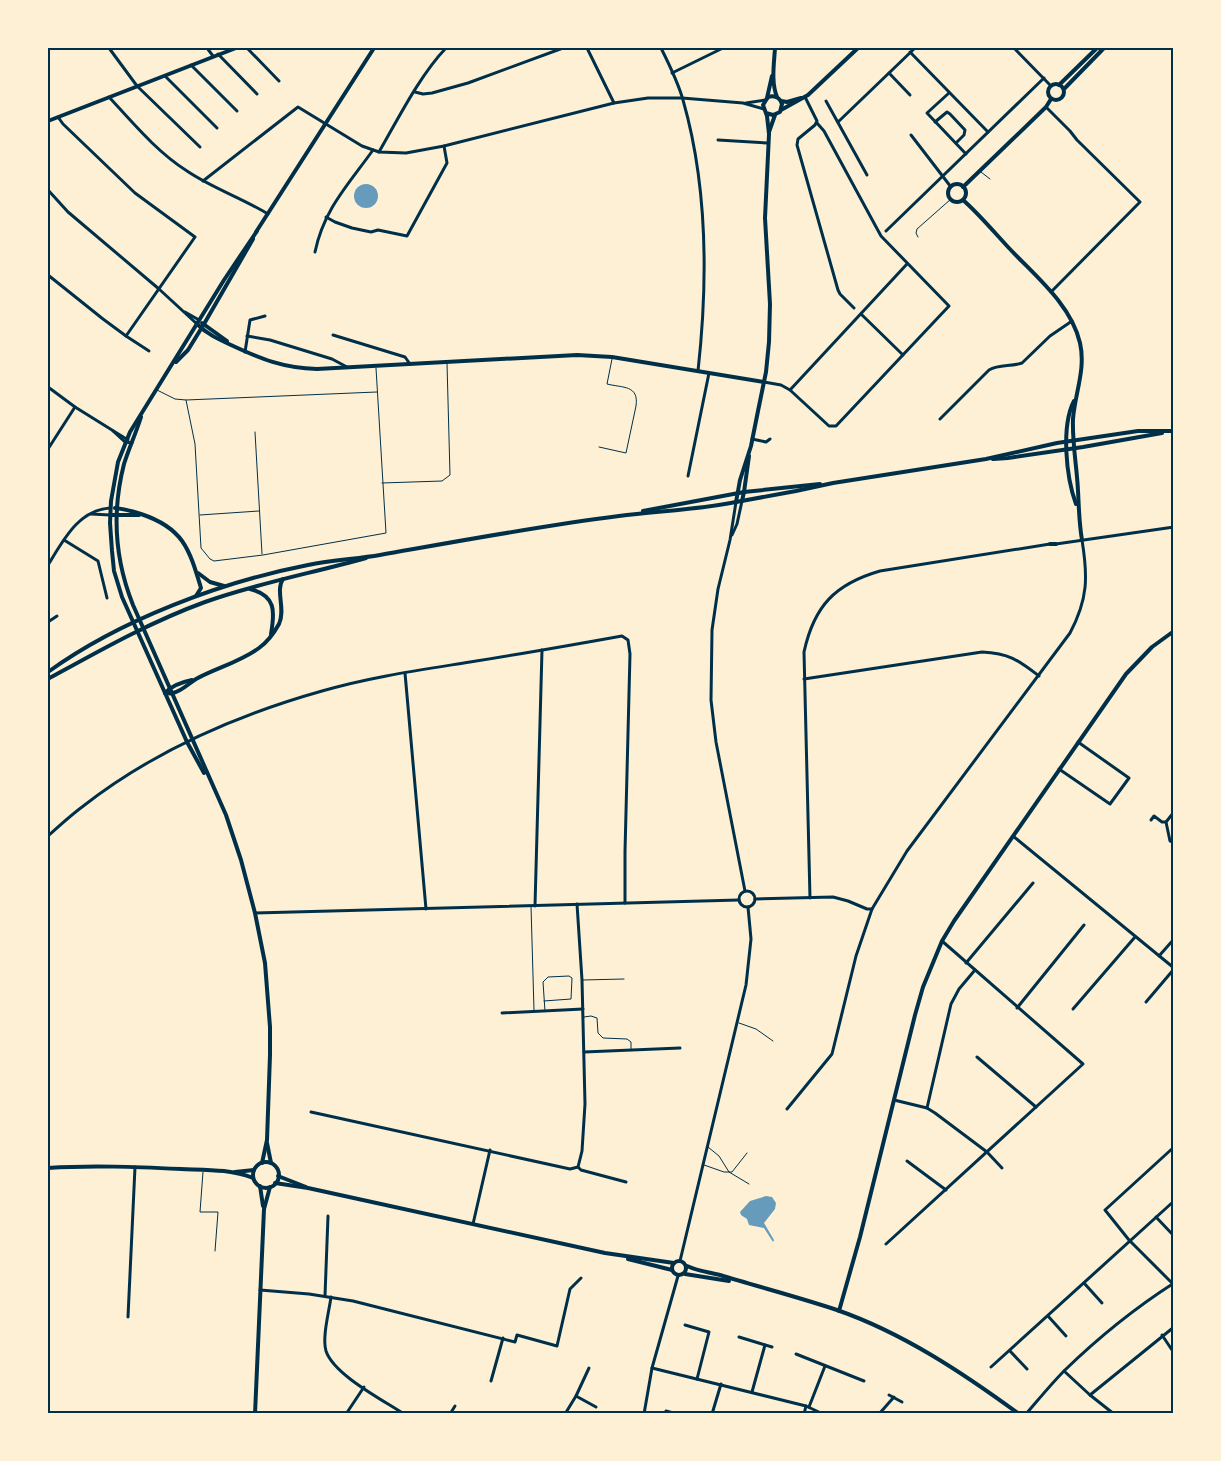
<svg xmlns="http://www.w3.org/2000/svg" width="1221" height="1461" font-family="'IBM Plex Sans',sans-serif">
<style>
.water{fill:#669bbc}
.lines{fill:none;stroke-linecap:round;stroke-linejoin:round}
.service{stroke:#003049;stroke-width:1}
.minor{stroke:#003049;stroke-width:3}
.tertiary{stroke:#003049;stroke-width:4}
.secondary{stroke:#003049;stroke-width:4}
.neatline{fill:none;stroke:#003049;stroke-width:2}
</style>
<rect width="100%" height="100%" fill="#fdf0d5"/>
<!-- water -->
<g class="water">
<circle cx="366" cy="196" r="12"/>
<path d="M766 1196 772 1197 776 1203 775 1209 764 1223 774 1240 773 1242 764 1228 749 1225 747 1219 741 1215 740 1212 750 1201Z"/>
</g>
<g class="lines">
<!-- service -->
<g class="service">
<path d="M981 172 990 179"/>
<path d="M918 237 916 233 917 229 951 199"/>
<path d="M157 390 175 399 186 400 377 392"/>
<path d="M186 400 195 444 201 548 210 559 214 561 263 555 386 533 376 368"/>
<path d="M255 432 262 554"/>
<path d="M599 447 626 453 636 406C639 385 623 388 607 384L612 359"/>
<path d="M382 483 442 481 450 475 447 363"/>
<path d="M200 515 259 511"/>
<path d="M531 906 534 1010"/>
<path d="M583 980 624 979"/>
<path d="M544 1001 571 999 572 978 569 976 548 977 543 982 545 1011"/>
<path d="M584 1017 591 1016 597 1018 598 1033 603 1038 627 1039 631 1042V1049"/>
<path d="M739 1023 756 1029 773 1041"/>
<path d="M708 1147 719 1156 729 1172 749 1184"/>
<path d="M704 1165 724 1172H732L747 1153"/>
<path d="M203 1172 200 1212H218L215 1251"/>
</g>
<!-- minor -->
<g class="minor">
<path d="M109 48 137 86 200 147"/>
<path d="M207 48 213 56"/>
<path d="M247 48 279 81"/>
<path d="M587 48 614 103"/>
<path d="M661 48C669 64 678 82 683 100 708 187 708 281 698 371"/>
<path d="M1014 48 1051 86"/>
<path d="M910 52 988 132"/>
<path d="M218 54 257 94"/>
<path d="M191 65 237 111"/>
<path d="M672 73 723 48"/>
<path d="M889 73 910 95"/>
<path d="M165 76 217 128"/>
<path d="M415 92 423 94 432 93 468 83 563 48"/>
<path d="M949 93 927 113 966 154"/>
<path d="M109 97C133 123 157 152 187 171 212 188 242 198 268 214"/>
<path d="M805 97 817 121 815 125 798 139 797 145 838 290 840 294 854 308"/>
<path d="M826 101 867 175"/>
<path d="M746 103 765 100"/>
<path d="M1046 107 1070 131 1077 140 1140 202 1051 292"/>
<path d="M838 122 915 48"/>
<path d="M935 122 947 112 950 114 965 130 964 135 956 143"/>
<path d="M911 135 951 187"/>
<path d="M718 140 768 143"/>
<path d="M379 152C398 119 420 75 446 48"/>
<path d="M203 181 298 107 362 146 379 152 406 153 444 146 614 103 648 98H682L743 103 764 109"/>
<path d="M48 190 68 212 159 289 197 324"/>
<path d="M326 217 335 222 352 228 371 232 378 230 407 236 447 163 444 146"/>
<path d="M886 231 1044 78"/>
<path d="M315 252C324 209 348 185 373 150"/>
<path d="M48 275 103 319 126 336 195 237 135 193 63 124 58 117"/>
<path d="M185 312 199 320"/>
<path d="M861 314 903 355"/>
<path d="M333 335 405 357 410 364"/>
<path d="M126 336 149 351"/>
<path d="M247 336 270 340 332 359 347 367"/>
<path d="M245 352 250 320 265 316"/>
<path d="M764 382 781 385 790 390 829 426H836L949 306 881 236 824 131 817 123"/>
<path d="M48 387 75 407 128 440"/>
<path d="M790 390 907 264"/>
<path d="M940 419 989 370C999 364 1011 367 1022 363L1050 336 1072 321"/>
<path d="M113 431 125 442 132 443"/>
<path d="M752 439 766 442 770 439"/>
<path d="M48 449 75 407"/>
<path d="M688 476 709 373"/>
<path d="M736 502 730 540 718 589 712 630 711 700 716 742 745 891"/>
<path d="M91 514 110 515"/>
<path d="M732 535 737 524 742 501"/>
<path d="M64 540 98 561 107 598"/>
<path d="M1056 544 1174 527"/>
<path d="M48 565C63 541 78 510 110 508"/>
<path d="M48 622 57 616"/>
<path d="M405 673 426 909"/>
<path d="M804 679 982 652C1009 653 1018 660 1039 676"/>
<path d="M1059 769 1110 804 1129 778 1078 742"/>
<path d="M1174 812 1166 822 1170 841 1174 843"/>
<path d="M1151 820 1154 816 1162 822H1166"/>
<path d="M48 836C59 826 70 816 82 807 152 752 237 715 322 691 370 677 420 670 470 662 521 654 572 645 622 636L628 640 630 654 625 852V903"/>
<path d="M1013 836 1174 968"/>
<circle cx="747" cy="899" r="8"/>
<path d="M810 898 804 652C814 606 835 584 880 571L1050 544"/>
<path d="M755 899 833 897 848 901 867 909H872L907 851 1070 633C1088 599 1088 577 1082 540"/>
<path d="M577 904 582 980 585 1104 582 1151 578 1167"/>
<path d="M535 906 542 650"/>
<path d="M255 913 739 900"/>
<path d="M1159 956 1174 939"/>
<path d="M966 963 1033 883"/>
<path d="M1146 1002 1174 969"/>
<path d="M1017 1008 1084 925"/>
<path d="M1073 1009 1135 937"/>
<path d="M502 1013 583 1009"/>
<path d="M584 1052 680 1048"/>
<path d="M977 1057 1036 1107"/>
<path d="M894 1100 927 1108 935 1113 987 1152 1002 1168"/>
<path d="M927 1108 951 1004 959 989 975 970"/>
<path d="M787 1109 832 1054 856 956 872 909"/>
<path d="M311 1112 570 1169 578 1167 581 1170 626 1182"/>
<path d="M907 1161 946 1190"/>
<path d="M1156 1217 1174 1236"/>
<path d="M473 1224 490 1150"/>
<path d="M886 1244 1083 1064 942 941"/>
<path d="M680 1261 746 985 751 939 748 907"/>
<path d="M1084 1283 1102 1303"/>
<path d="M1172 1283 1129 1240 1105 1210 1174 1147"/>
<path d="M260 1290 309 1294 353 1301 515 1342 517 1335 557 1346 570 1289 581 1278"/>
<path d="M325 1296 328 1216"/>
<path d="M331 1297C329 1312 322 1337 326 1351 334 1375 383 1400 404 1414"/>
<path d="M1048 1316 1066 1336"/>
<path d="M128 1317 135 1167"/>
<path d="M685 1325 709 1332 697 1379"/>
<path d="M1162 1335 1174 1353"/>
<path d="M739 1337 772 1347"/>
<path d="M1010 1351 1027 1369"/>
<path d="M796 1354 864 1381"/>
<path d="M991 1367 1174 1201"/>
<path d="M652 1368 806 1406 823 1414"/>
<path d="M1064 1371 1090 1395 1114 1414"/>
<path d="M491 1381 503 1338"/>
<path d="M752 1392 765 1345"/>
<path d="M889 1395 902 1402"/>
<path d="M1090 1395 1174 1327"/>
<path d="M576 1396 596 1407"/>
<path d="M809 1407 825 1366"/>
<path d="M666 1411 677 1414"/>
<path d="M346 1414 364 1387"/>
<path d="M450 1414 455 1406"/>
<path d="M565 1414 576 1396 589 1368"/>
<path d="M644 1414 652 1368 678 1276"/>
<path d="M712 1414 721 1384"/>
<path d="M804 1414 806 1406"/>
<path d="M879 1414 894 1397"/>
<path d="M1026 1414C1039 1399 1051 1384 1065 1370 1098 1338 1135 1308 1174 1283"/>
</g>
<!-- tertiary -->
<g class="tertiary">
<circle cx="1056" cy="92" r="8"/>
<path d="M1059 85 1097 48"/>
<path d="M1064 89 1104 48"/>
<path d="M781 101 787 102 801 98"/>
<path d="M781 110 808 95 858 48"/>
<path d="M48 121 236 48"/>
<circle cx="957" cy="193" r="9"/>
<path d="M963 187 1046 107 1051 99"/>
<path d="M963 200C979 214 993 231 1008 247 1034 275 1071 304 1080 343 1086 369 1075 393 1073 419 1072 443 1077 467 1078 491 1079 508 1079 523 1082 540"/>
<path d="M256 232 374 48"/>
<path d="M202 323 227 341"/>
<path d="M197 324C207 334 218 339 231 345 261 359 283 368 317 369L577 355 612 357 764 382"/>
<path d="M176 362 188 350 204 324 253 239"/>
<path d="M1074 401C1061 426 1066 477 1076 504"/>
<path d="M141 417C136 433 129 448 124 464 112 511 115 560 133 605L226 815 241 860 255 913 265 963 270 1027V1055L267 1140 262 1163"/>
<path d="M115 508C125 509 132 511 141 514 183 528 189 548 201 588L196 596"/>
<path d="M643 511 744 492 742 501"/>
<path d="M110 515H139"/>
<path d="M1050 544H1056"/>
<path d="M198 573 210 582 224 586"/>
<path d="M250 589C276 596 275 611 271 634"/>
<path d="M48 672C120 620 221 582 308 565 332 560 356 559 380 555 459 541 539 526 619 516 658 511 697 510 736 502"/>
<path d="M48 679C99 651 150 622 205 602 258 583 313 573 366 558"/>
<path d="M165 693C166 693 171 694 173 693 182 691 188 684 196 679 216 668 240 662 259 648 266 643 274 633 279 624 286 609 275 591 283 579"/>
<path d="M165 693C172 685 182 682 192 680"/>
<path d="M204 773 187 742 122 597 114 571 112 551 110 523 111 501 118 462 130 432 224 280 257 231"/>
<path d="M267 1143 271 1163"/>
<circle cx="266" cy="1175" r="13"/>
<path d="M48 1168C92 1165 137 1167 181 1169 205 1170 231 1169 253 1178"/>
<path d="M235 1172 254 1170"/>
<path d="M278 1176 306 1187"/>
<path d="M275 1183 308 1188 605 1253 674 1263"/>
<path d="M260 1186 263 1206"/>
<path d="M628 1259 672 1270"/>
<circle cx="679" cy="1268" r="7"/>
<path d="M687 1266C697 1271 709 1272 720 1275 759 1287 798 1297 837 1310 903 1333 963 1373 1019 1414"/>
<path d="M685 1274 729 1281"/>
<path d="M839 1311 860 1237 915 1015 923 987 942 941 954 921 1126 674 1152 647 1174 631"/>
<path d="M255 1414 264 1209 270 1187"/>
</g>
<!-- secondary -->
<g class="secondary">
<path d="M775 48C774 64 771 82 777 97"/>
<path d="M767 98 772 76"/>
<path d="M766 113 773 115 780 112 782 104C780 98 775 95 768 97L763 105 767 116 769 134 765 218 770 304 769 342 766 372 758 411 751 446 740 480 736 502 796 491 833 483 986 459 1057 443 1138 431H1171"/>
<path d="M769 132 775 115"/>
<path d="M749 456 744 492 820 484"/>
<path d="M993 459 1008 458 1083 447 1162 433"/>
</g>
</g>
<!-- border -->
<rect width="1221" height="1461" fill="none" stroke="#fdf0d5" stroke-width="98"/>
<rect x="49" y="49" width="1123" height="1363" class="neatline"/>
</svg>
